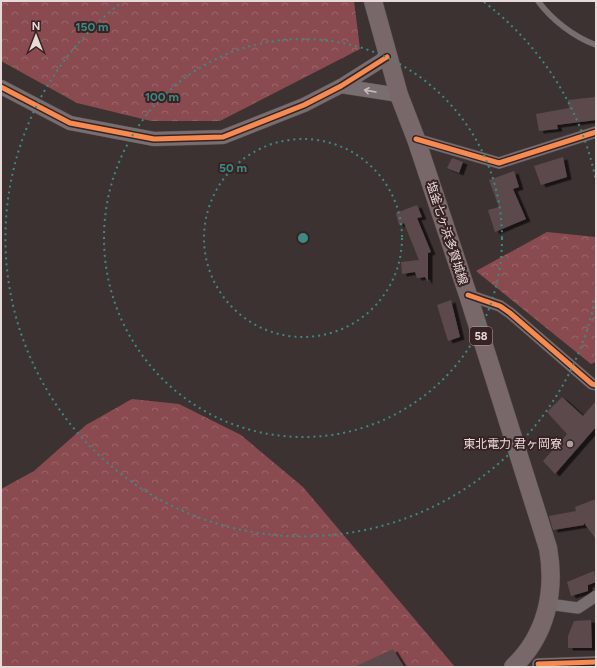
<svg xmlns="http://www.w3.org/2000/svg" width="597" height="668" font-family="Figtree,'Noto Sans JP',sans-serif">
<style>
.forest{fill:url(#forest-crowns)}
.building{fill:#5c4a4b;filter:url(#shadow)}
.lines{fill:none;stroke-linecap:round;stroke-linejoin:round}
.service-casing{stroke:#5b5051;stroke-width:6}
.minor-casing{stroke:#5b5051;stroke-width:12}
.tertiary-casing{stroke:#5b5051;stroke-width:15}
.primary-casing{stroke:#5b5051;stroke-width:19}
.service{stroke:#796e6f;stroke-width:5.5}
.minor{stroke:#796e6f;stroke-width:11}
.tertiary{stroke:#796e6f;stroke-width:14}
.primary{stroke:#786869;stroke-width:18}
.cycleway-casing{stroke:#382324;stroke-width:8}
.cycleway{stroke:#f68b52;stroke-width:5}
.oneway{stroke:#c7baba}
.ring{fill:none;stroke:#3b8a84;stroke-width:2;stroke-dasharray:2 4}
.poi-dot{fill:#ad9f9f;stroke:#382324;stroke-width:1.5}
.labels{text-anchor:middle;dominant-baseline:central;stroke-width:4;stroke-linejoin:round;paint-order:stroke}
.shield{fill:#382324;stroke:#b4a3a3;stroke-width:1}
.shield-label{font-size:11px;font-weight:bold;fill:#e9dada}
.street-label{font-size:12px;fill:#e9dada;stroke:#382324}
.poi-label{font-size:12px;fill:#e9dada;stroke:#382324;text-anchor:end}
.centre{fill:#3b8a84;stroke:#382324;stroke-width:2}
.ring-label{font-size:12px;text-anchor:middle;font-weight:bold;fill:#3b8a84;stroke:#382324;stroke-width:4;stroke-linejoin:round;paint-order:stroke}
</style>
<defs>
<pattern id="forest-crowns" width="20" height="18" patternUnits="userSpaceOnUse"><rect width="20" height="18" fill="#894b50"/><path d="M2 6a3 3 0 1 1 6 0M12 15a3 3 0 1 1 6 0" fill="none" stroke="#9a6469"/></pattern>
<filter id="shadow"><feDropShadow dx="4.5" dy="2.5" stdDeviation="0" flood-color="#0009"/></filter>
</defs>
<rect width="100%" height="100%" fill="#3d3232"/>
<!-- forest -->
<g class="forest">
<path d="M1 1H354L360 49 220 121H151L77 103 1 61Z"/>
<path d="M547 232 596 237V362L591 364 476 271Z"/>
<path d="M132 399 179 404 241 435 303 487 455 667H1V489L34 471 86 425Z"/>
</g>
<!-- building -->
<g class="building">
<path d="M596 97V120L557 125 558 129 539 131 536 114 569 108 568 100Z"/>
<path d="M563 157 567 177 541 185 534 166Z"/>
<path d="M452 158 463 162 459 173 447 168Z"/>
<path d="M514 171 519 187 513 189 526 219 495 232 488 210 499 207 489 180Z"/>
<path d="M417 205 422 217 417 218 431 252 428 253V282L425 277 417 278 415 272 402 274 401 262 419 260 404 223 399 225 396 213Z"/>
<path d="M451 300 460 337 448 341 437 305Z"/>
<path d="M562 397 583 416 596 401V427L555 474 543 461 567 434 547 412Z"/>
<path d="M596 499V539L584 523V525L553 530 549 516 576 511 575 507Z"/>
<path d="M594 571 596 582 588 585V591L571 596 567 582Z"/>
<path d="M591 620 592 648H568V636L574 621Z"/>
<path d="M393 649 404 667H354Z"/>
</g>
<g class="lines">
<defs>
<path id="service" d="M538 1C552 20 574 37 596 45"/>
<g id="minor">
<path d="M416 139 499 163 596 132"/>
<path d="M468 295 500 306 510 313 592 384 596 385"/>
<path d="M548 604 578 608 596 596"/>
<path d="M538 664 596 662"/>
</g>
<g id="tertiary">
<path d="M341 86 399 95"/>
<path d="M1 87 70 123 154 139 223 137 304 105 341 86 387 57"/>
</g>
<path id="primary" d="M373 1 399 95 416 139 468 295 548 548C556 592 546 636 513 667"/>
</defs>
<!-- service casing -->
<use href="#service" class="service-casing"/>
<!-- minor casing -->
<use href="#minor" class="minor-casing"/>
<!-- tertiary casing -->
<use href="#tertiary" class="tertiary-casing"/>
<!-- primary casing -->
<use href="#primary" class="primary-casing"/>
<!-- service -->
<use href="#service" class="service"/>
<!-- minor -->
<use href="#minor" class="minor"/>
<!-- tertiary -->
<use href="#tertiary" class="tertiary"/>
<!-- primary -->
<use href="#primary" class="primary"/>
<defs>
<g id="cycleway">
<path d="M1 87 70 123 154 139 223 137 304 105 341 86 387 57"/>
<path d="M416 139 499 163 596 132"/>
<path d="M468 295 500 306 510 313 592 384 596 385"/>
<path d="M538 664 596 662"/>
</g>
</defs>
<!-- cycleway casing -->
<use href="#cycleway" class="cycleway-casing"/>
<!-- cycleway -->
<use href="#cycleway" class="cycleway"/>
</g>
<!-- one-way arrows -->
<defs><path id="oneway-shaft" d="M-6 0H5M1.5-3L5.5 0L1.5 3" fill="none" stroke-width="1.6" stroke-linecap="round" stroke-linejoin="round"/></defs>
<use class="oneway" href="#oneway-shaft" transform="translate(370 91) rotate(-170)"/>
<!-- distance rings -->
<g class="ring">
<circle cx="303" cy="238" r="99"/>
<circle cx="303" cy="238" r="199"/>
<path d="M596 295A298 298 0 1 1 122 2M484 2A298 298 0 0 1 596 181"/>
</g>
<!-- markers -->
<circle class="poi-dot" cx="570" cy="444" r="4"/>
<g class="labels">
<!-- shield labels -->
<rect class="shield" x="470" y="327" width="22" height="18" rx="3"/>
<g class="shield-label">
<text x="481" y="336">58</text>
</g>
<!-- street labels -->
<g class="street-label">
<text transform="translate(447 233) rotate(72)">塩釜七ヶ浜多賀城線</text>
</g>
<!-- poi labels -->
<g class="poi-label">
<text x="562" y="444">東北電力 君ヶ岡寮</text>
</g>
</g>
<circle cx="303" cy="238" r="6" class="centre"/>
<g class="ring-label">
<text x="92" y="31">150 m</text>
<text x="162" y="101">100 m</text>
<text x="233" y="172">50 m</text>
</g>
<!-- border -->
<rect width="597" height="668" fill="none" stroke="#e9dada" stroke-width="4"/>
<!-- north arrow -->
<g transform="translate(36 36)" stroke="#382324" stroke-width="3" paint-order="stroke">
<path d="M0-3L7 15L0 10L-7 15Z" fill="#e9dada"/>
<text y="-6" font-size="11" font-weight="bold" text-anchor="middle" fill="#e9dada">N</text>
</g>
</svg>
